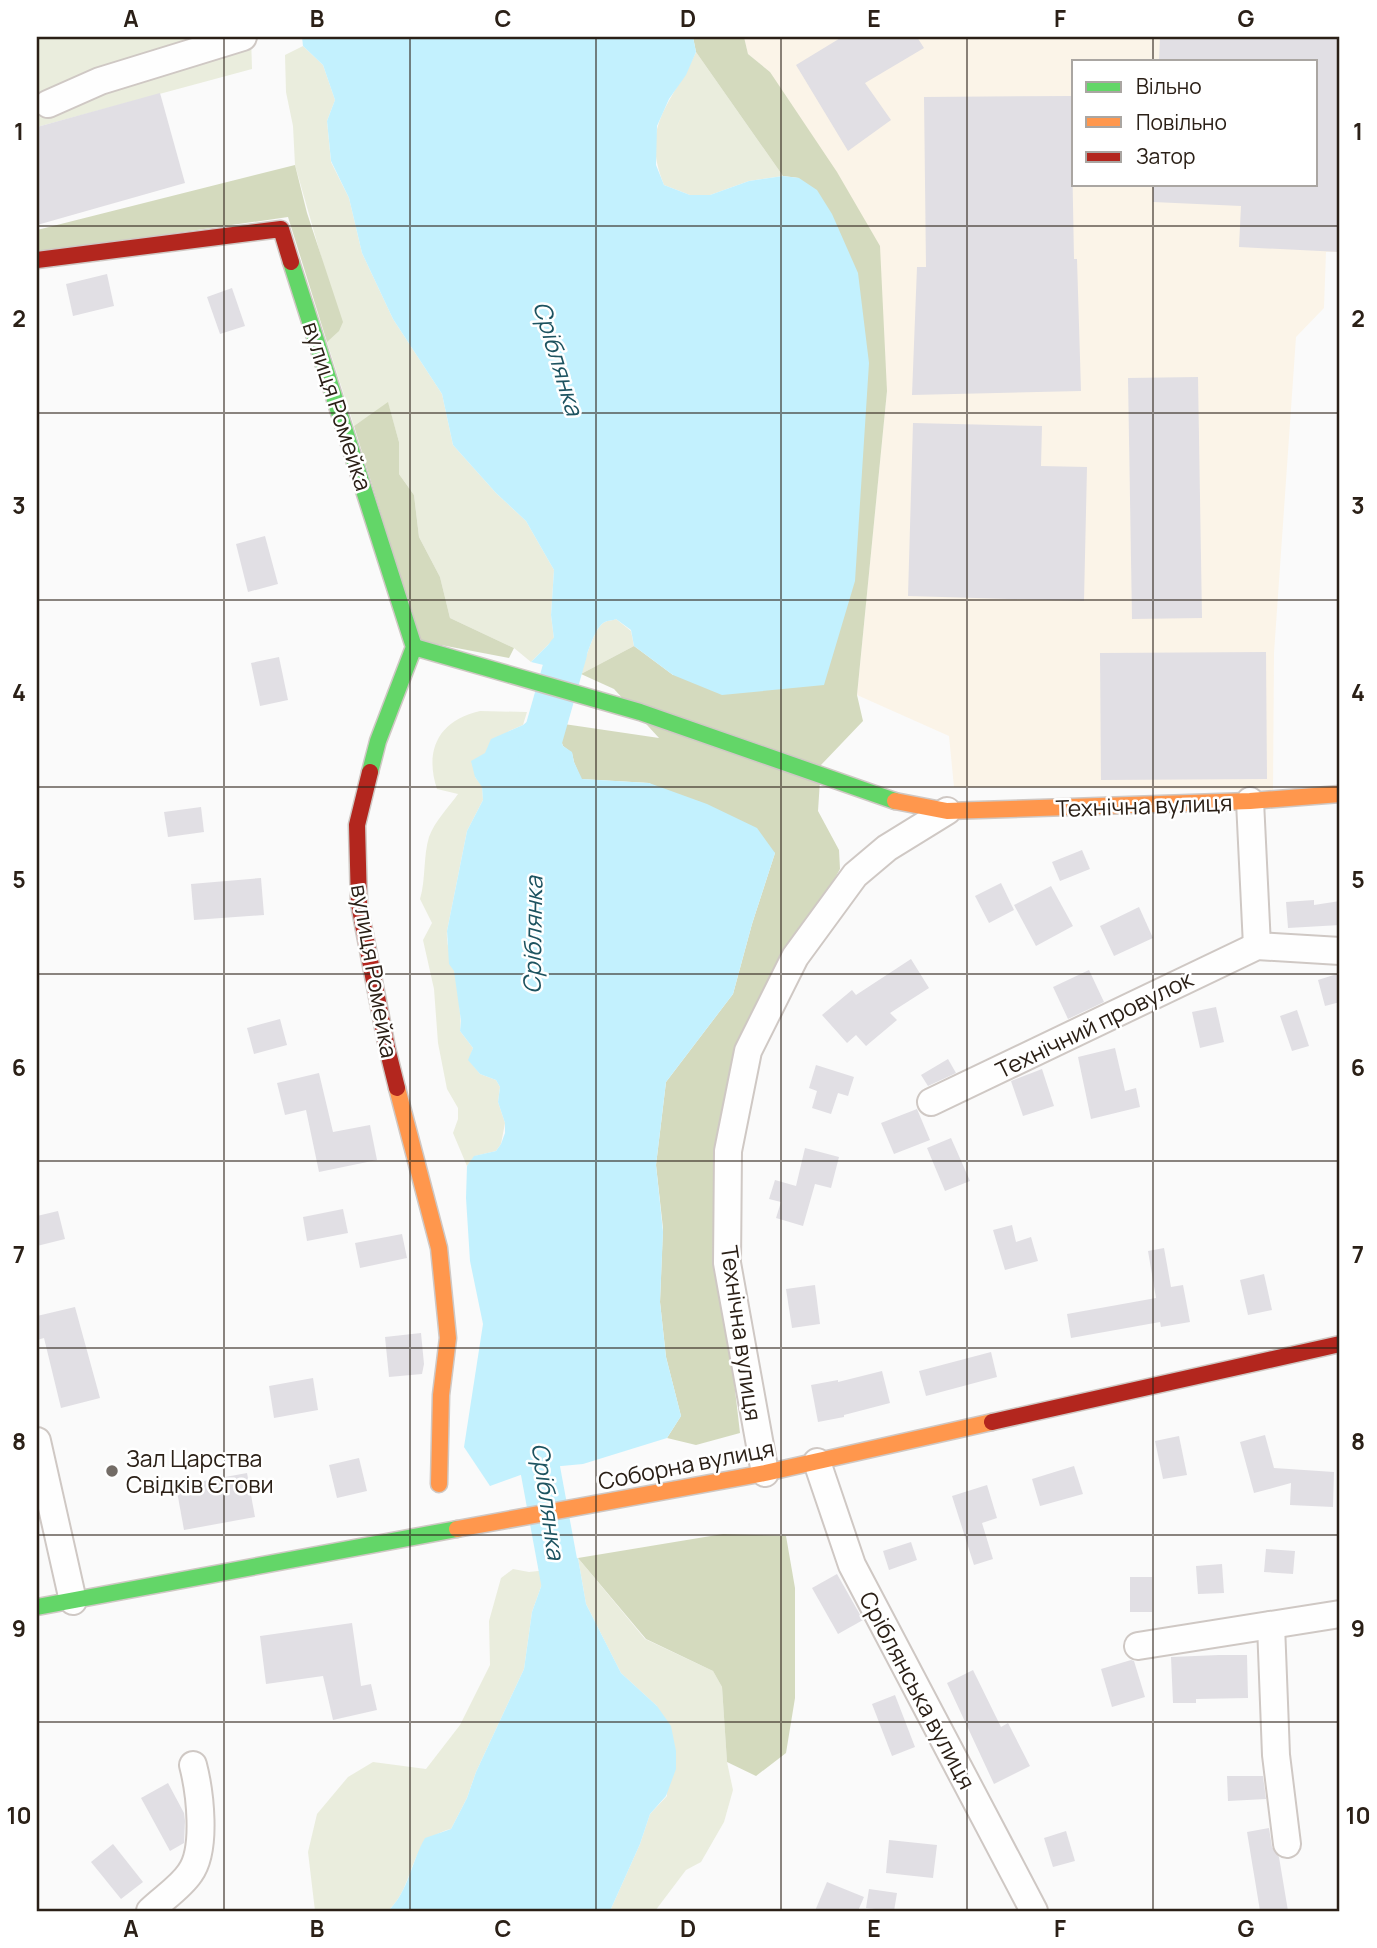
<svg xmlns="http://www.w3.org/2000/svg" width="1377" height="1948" font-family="Manrope,sans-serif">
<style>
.industrial{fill:#fbf4e8;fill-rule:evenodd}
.green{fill:#eaeddd}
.forest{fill:#d4dabe}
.water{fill:#c3f1fe}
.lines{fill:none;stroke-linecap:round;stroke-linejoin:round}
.river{stroke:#c3f1fe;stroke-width:40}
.building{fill:#e1dfe4}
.street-casing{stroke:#cfc8c4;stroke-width:30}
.fast-casing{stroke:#cfc8c4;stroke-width:19}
.slow-casing{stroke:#cfc8c4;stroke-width:19}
.jam-casing{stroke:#cfc8c4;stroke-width:19}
.street{stroke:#fefefe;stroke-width:26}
.fast{stroke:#63d668;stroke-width:16}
.slow{stroke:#ff974d;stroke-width:16}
.jam{stroke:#b3261e;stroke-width:16}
.grid{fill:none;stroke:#2b2017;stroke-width:2;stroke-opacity:0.55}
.poi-dot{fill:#736c66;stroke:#fff;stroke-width:2.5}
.labels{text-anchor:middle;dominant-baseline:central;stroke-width:5;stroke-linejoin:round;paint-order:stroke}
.street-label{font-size:23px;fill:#2b2017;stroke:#fff}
.poi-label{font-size:23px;fill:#2b2017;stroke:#fff;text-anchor:start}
.water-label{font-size:24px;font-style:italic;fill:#1d5360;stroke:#fff}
.neatline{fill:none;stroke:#2b2017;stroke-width:2.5}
.grid-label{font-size:23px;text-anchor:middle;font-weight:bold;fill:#2b2017}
</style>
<rect width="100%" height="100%" fill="#fafafa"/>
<!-- industrial -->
<path class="industrial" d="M744 37H1340V252H1326L1324 308 1296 337 1274 653 1273 790 954 787 949 736 857 695 887 391 770 72 748 54ZM1074 61H1316V184H1074Z"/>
<!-- green -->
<g class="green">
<path d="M37 37H251L252 69 37 127Z"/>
<path d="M303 46 323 65 335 100 327 121 331 162 349 198 362 253 393 319 442 394 453 445 496 493 526 521 554 570 551 615 554 639 531 662 514 648 450 618 440 577 419 537 414 495 399 474V442L388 403 354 426 327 342 328 281 295 165 293 126 286 92 285 55Z"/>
<path d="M696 52 783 176 749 181 710 195H690L664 185C639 124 673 103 696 52Z"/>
<path d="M616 619 631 631 634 646 581 674C584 663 595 625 605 622 608 620 612 621 616 619Z"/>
<path d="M480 711 527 712 523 725 509 731 475 777 482 786 483 800 467 831 447 931C446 945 451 956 454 969 457 985 462 1016 460 1031L473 1048 469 1060 480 1074 496 1080 500 1087 498 1102 505 1123 501 1144 496 1151 475 1156 467 1166 453 1133 458 1119V1108L447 1089 438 1043 434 989 423 940 432 923 420 899C426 879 423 857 429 837 434 822 449 807 458 794L437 789C424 750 439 720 480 711Z"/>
<path d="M578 1558 645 1639 713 1671 722 1687 727 1762 733 1790 724 1822 701 1862 686 1870 655 1911H610L640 1844 650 1814 667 1796 657 1706 621 1673 586 1604Z"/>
<path d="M513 1569 529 1572 547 1570 532 1612 524 1669 476 1772 467 1798 451 1829C405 1840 418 1883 388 1911H315L308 1852 317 1814 348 1777 373 1762 426 1769 460 1725 490 1665 489 1621 501 1578Z"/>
</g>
<!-- forest -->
<g class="forest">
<path d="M693 37H744L748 54 770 72 837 172 880 246 887 391 857 695 863 721 821 765 818 811 839 850 840 869 768 999 718 1220 715 1274 728 1329 740 1433 696 1445 667 1438 681 1416 666 1357 660 1302 663 1228 656 1165 666 1082 733 994 752 924 775 853 649 783 581 779 574 762 572 753 563 746 559 734 564 724 659 738 614 689 581 674 634 646 673 675 799 178 783 176 696 52Z"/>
<path d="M295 165 307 213 343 322 339 331 327 342 288 217 37 253V230Z"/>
<path d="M388 402 399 442V474L414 495 419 537 440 577 450 618 514 648 509 658 420 641 354 426Z"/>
<path d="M723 1534 786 1536 795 1588V1698L786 1753 756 1776 727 1762 722 1687 713 1671 646 1639 578 1558Z"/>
</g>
<!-- water -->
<g class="water">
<path d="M302 37H693L696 52 686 75 669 99 657 126 656 165 664 185 690 195H710L749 181 783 176 799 178 817 190 832 214 858 273 869 363 855 581 824 685 722 695 673 675 634 646 631 630 616 619C613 621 608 620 605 622 595 625 584 663 581 674L531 662 554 639 551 615 554 570 526 521 496 493 453 445 442 394 393 319 362 253 349 198 331 161 327 121 335 100 323 65 303 46Z"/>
<path d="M539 712 564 724 559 734 563 746 572 752 574 762 582 779 649 783 707 804 757 828 775 853 752 924 733 994 666 1082 656 1165 663 1232 660 1302 666 1357 681 1416 667 1438 583 1464 540 1468 490 1486 464 1447 483 1324 470 1261 466 1198 467 1166 474 1156 496 1151 501 1144 505 1133V1123L498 1102 500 1087 496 1080 480 1074 468 1060 473 1048 460 1031 461 1021 454 971 449 964 447 931 467 831 483 800 482 787 475 777 471 761 485 753 491 739 523 725Z"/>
<path d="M578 1558 586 1604 621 1673 657 1706 671 1726 676 1751V1769L666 1796 650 1814 640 1844 610 1911H388C409 1891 411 1862 425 1838L451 1829 467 1798 476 1772 524 1669 532 1612 547 1570Z"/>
</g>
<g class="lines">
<!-- river -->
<g class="river">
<path d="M538 769 539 751 567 653"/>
<path d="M540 1412V1468L568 1620"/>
</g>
</g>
<!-- building -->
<g class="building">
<path d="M842 37H917L924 48 865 83 891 120 848 151 796 65Z"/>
<path d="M1160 37H1340V252L1239 247 1241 206 1153 202V184H1316V61H1159Z"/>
<path d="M160 93 185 183 37 225V127Z"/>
<path d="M1071 96 1074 259H1077L1081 391 912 395 917 267H926L924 97Z"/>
<path d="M107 274 114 306 73 316 66 284Z"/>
<path d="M232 288 245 326 220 334 207 297Z"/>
<path d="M1198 377 1202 618 1132 619 1128 378Z"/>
<path d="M913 423 1042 426 1041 466 1087 467 1084 601 908 596Z"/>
<path d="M265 536 278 584 248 592 236 544Z"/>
<path d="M1266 652 1267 779 1101 780 1100 653Z"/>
<path d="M279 657 288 700 260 706 251 663Z"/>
<path d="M201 807 204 832 168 837 164 812Z"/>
<path d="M1082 850 1090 869 1060 881 1052 862Z"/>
<path d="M261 878 264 915 194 920 191 884Z"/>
<path d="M1001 883 1014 910 989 923 975 896Z"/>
<path d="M1051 886 1073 926 1036 946 1014 905Z"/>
<path d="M1314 900V905L1340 901V925L1288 928 1286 902Z"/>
<path d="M1139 907 1153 938 1114 956 1100 926Z"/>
<path d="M911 959 929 988 890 1013 897 1020 866 1046 856 1035 847 1043 822 1015 852 990 856 995Z"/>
<path d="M1089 970 1104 1002 1068 1019 1053 987Z"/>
<path d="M1340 973V1002L1325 1006 1318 980Z"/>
<path d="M1216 1007 1224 1042 1200 1048 1192 1012Z"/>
<path d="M1297 1010 1309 1046 1292 1051 1280 1016Z"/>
<path d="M280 1019 287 1045 254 1054 247 1028Z"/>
<path d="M1115 1048 1125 1091 1136 1088 1140 1107 1091 1119 1078 1057Z"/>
<path d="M948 1059 956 1073 928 1086 921 1075Z"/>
<path d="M816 1065 854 1077 848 1096 838 1093 831 1114 812 1108 817 1091 809 1088Z"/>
<path d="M1042 1069 1054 1106 1023 1116 1011 1081Z"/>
<path d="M319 1073 333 1132 370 1125 377 1160 319 1172 306 1110 285 1115 277 1083Z"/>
<path d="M917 1109 930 1140 894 1154 881 1123Z"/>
<path d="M951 1138 970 1181 945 1191 927 1148Z"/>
<path d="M805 1148 839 1157 831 1188 815 1184 803 1226 776 1218 781 1202 769 1199 775 1180 796 1186Z"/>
<path d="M343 1209 348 1233 307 1241 303 1217Z"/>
<path d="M58 1211 65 1239 37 1246V1216Z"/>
<path d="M1012 1225 1016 1242 1031 1237 1038 1261 1005 1270 993 1230Z"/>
<path d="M402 1234 407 1258 360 1268 355 1243Z"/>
<path d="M1164 1248 1171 1287 1183 1285 1190 1322 1161 1327 1160 1322 1071 1338 1067 1314 1156 1298 1148 1251Z"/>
<path d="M1264 1274 1272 1310 1248 1315 1240 1280Z"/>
<path d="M815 1285 820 1324 792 1328 786 1289Z"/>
<path d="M75 1307 100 1398 61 1408 44 1338 37 1340V1316Z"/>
<path d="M421 1333 424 1364 422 1374 389 1377 385 1337Z"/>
<path d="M991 1352 997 1377 926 1396 919 1371Z"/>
<path d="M882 1371 890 1403 844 1415V1417L818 1422 811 1385 838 1380V1382Z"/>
<path d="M313 1378 318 1410 274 1418 269 1386Z"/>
<path d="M1265 1435 1274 1468 1334 1472 1333 1507 1290 1505 1291 1483 1254 1493 1240 1442Z"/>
<path d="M1179 1436 1187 1475 1163 1479 1155 1441Z"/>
<path d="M359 1458 367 1491 337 1498 329 1465Z"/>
<path d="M1074 1466 1083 1494 1040 1506 1032 1479Z"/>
<path d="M247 1473 255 1517 184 1530 176 1486Z"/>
<path d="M987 1485 997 1518 982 1523 993 1559 974 1565 952 1496Z"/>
<path d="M911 1542 917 1560 889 1570 883 1551Z"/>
<path d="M1266 1549 1295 1551 1293 1574 1264 1572Z"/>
<path d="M1222 1564 1224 1593 1198 1594 1196 1566Z"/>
<path d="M837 1574 863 1620 838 1634 812 1588Z"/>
<rect x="1130" y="1577" width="22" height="35"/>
<path d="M352 1623 361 1686 371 1684 377 1710 333 1720 323 1676 266 1684 260 1636Z"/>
<path d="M1219 1655H1247L1248 1698 1196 1699V1703H1173L1171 1657Z"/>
<path d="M1131 1660 1134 1661 1145 1697 1112 1707 1101 1669Z"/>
<path d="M973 1670 1001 1727 1008 1723 1030 1766 994 1784 947 1683Z"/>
<path d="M895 1695 915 1747 892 1756 872 1704Z"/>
<path d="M1227 1776H1263L1266 1799 1228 1801Z"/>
<path d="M168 1783 184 1813 185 1821 184 1843 170 1851 141 1798Z"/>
<path d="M1269 1828 1272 1847 1279 1857 1288 1911H1260L1247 1832Z"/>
<path d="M1066 1831 1075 1861 1053 1867 1044 1838Z"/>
<path d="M889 1840 937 1845 933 1878 886 1873Z"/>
<path d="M113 1844 143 1882 121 1899 91 1862Z"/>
<path d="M827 1882 864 1897 858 1911H815Z"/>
<path d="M869 1889 897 1893 894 1911 866 1908Z"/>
</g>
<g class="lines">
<defs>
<g id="street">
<path d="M48 104 100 81 243 37"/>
<path d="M1250 801 1257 946"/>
<path d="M931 1102 1257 946 1340 951"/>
<path d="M37 1441 73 1601"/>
<path d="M817 1462 852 1565 1034 1911"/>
<path d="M765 1473 727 1263 728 1151 748 1051 795 957 855 875 887 848 947 811"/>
<path d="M1271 1625 1276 1755 1287 1844"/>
<path d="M1138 1646 1340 1614"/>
<path d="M150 1911C162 1899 180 1888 190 1873 207 1850 200 1792 193 1765"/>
</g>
<g id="fast">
<path d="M291 262 414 647 378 741 370 772"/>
<path d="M414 647 640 712 895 801"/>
<path d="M37 1607 457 1529"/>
</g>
<g id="slow">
<path d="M895 801 947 811 1250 801 1340 794"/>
<path d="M397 1088 439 1248 448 1338 441 1395 439 1484"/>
<path d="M457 1529 765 1473 992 1422"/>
</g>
<g id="jam">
<path d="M37 260 281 229 291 262"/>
<path d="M370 772 357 825 359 904 387 1048 397 1088"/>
<path d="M992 1422 1340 1344"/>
</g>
</defs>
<!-- street casing -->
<use href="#street" class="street-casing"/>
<!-- fast casing -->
<use href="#fast" class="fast-casing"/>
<!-- slow casing -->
<use href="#slow" class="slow-casing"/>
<!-- jam casing -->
<use href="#jam" class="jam-casing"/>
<!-- street -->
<use href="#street" class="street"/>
<!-- fast -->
<use href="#fast" class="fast"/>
<!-- slow -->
<use href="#slow" class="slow"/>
<!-- jam -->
<use href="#jam" class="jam"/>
</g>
<!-- grid -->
<path class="grid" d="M224 37V1911M410 37V1911M596 37V1911M781 37V1911M967 37V1911M1153 37V61M1153 184V1911M37 226H1340M37 413H1340M37 600H1340M37 787H1340M37 974H1340M37 1161H1340M37 1348H1340M37 1535H1340M37 1722H1340"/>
<!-- markers -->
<circle class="poi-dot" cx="112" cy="1471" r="7"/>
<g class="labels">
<!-- street labels -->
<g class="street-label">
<text transform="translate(338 406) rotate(72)">вулиця Ромейка</text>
<text transform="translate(1144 805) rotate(-2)">Технічна вулиця</text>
<text transform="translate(375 971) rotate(80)">вулиця Ромейка</text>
<text transform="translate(1094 1024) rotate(-26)">Технічний провулок</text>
<text transform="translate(742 1333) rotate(82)">Технічна вулиця</text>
<text transform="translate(686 1464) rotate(-11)">Соборна вулиця</text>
<text transform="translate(918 1690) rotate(62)">Сріблянська вулиця</text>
</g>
<!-- poi labels -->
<g class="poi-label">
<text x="126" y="1458">Зал Царства<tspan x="126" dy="26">Свідків Єгови</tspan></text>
</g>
<!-- water labels -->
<g class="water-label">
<text transform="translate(559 358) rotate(73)">Сріблянка</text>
<text transform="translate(532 935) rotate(-89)">Сріблянка</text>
<text transform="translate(549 1501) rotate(82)">Сріблянка</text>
</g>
</g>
<!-- border -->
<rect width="1377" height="1948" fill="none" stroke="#ffffff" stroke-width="77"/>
<!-- legend -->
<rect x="1072" y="60" width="245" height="126" fill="#ffffff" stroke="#aaa6a2" stroke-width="2"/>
<rect x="1086" y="82" width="35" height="10" fill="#63d668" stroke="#aaa6a2" stroke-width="2"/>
<text x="1136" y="94" font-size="21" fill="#2b2017">Вільно</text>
<rect x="1086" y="117" width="35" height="10" fill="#ff974d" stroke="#aaa6a2" stroke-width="2"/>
<text x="1136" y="130" font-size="21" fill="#2b2017">Повільно</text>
<rect x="1086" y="152" width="35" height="10" fill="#b3261e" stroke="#aaa6a2" stroke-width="2"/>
<text x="1136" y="164" font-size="21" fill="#2b2017">Затор</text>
<rect x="38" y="38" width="1300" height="1872" class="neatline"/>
<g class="grid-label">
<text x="131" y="27">A</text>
<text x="317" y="27">B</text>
<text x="503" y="27">C</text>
<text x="688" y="27">D</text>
<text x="874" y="27">E</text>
<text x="1060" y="27">F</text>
<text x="1246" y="27">G</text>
<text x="19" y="140">1</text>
<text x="1358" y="140">1</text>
<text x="19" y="327">2</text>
<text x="1358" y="327">2</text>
<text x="19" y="514">3</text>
<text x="1358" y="514">3</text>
<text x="19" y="701">4</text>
<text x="1358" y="701">4</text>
<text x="19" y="888">5</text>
<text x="1358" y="888">5</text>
<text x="19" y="1076">6</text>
<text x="1358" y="1076">6</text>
<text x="19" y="1263">7</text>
<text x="1358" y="1263">7</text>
<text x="19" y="1450">8</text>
<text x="1358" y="1450">8</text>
<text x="19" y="1637">9</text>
<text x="1358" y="1637">9</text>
<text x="19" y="1824">10</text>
<text x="1358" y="1824">10</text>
<text x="131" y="1937">A</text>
<text x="317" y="1937">B</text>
<text x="503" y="1937">C</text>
<text x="688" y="1937">D</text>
<text x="874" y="1937">E</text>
<text x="1060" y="1937">F</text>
<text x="1246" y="1937">G</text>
</g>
</svg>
